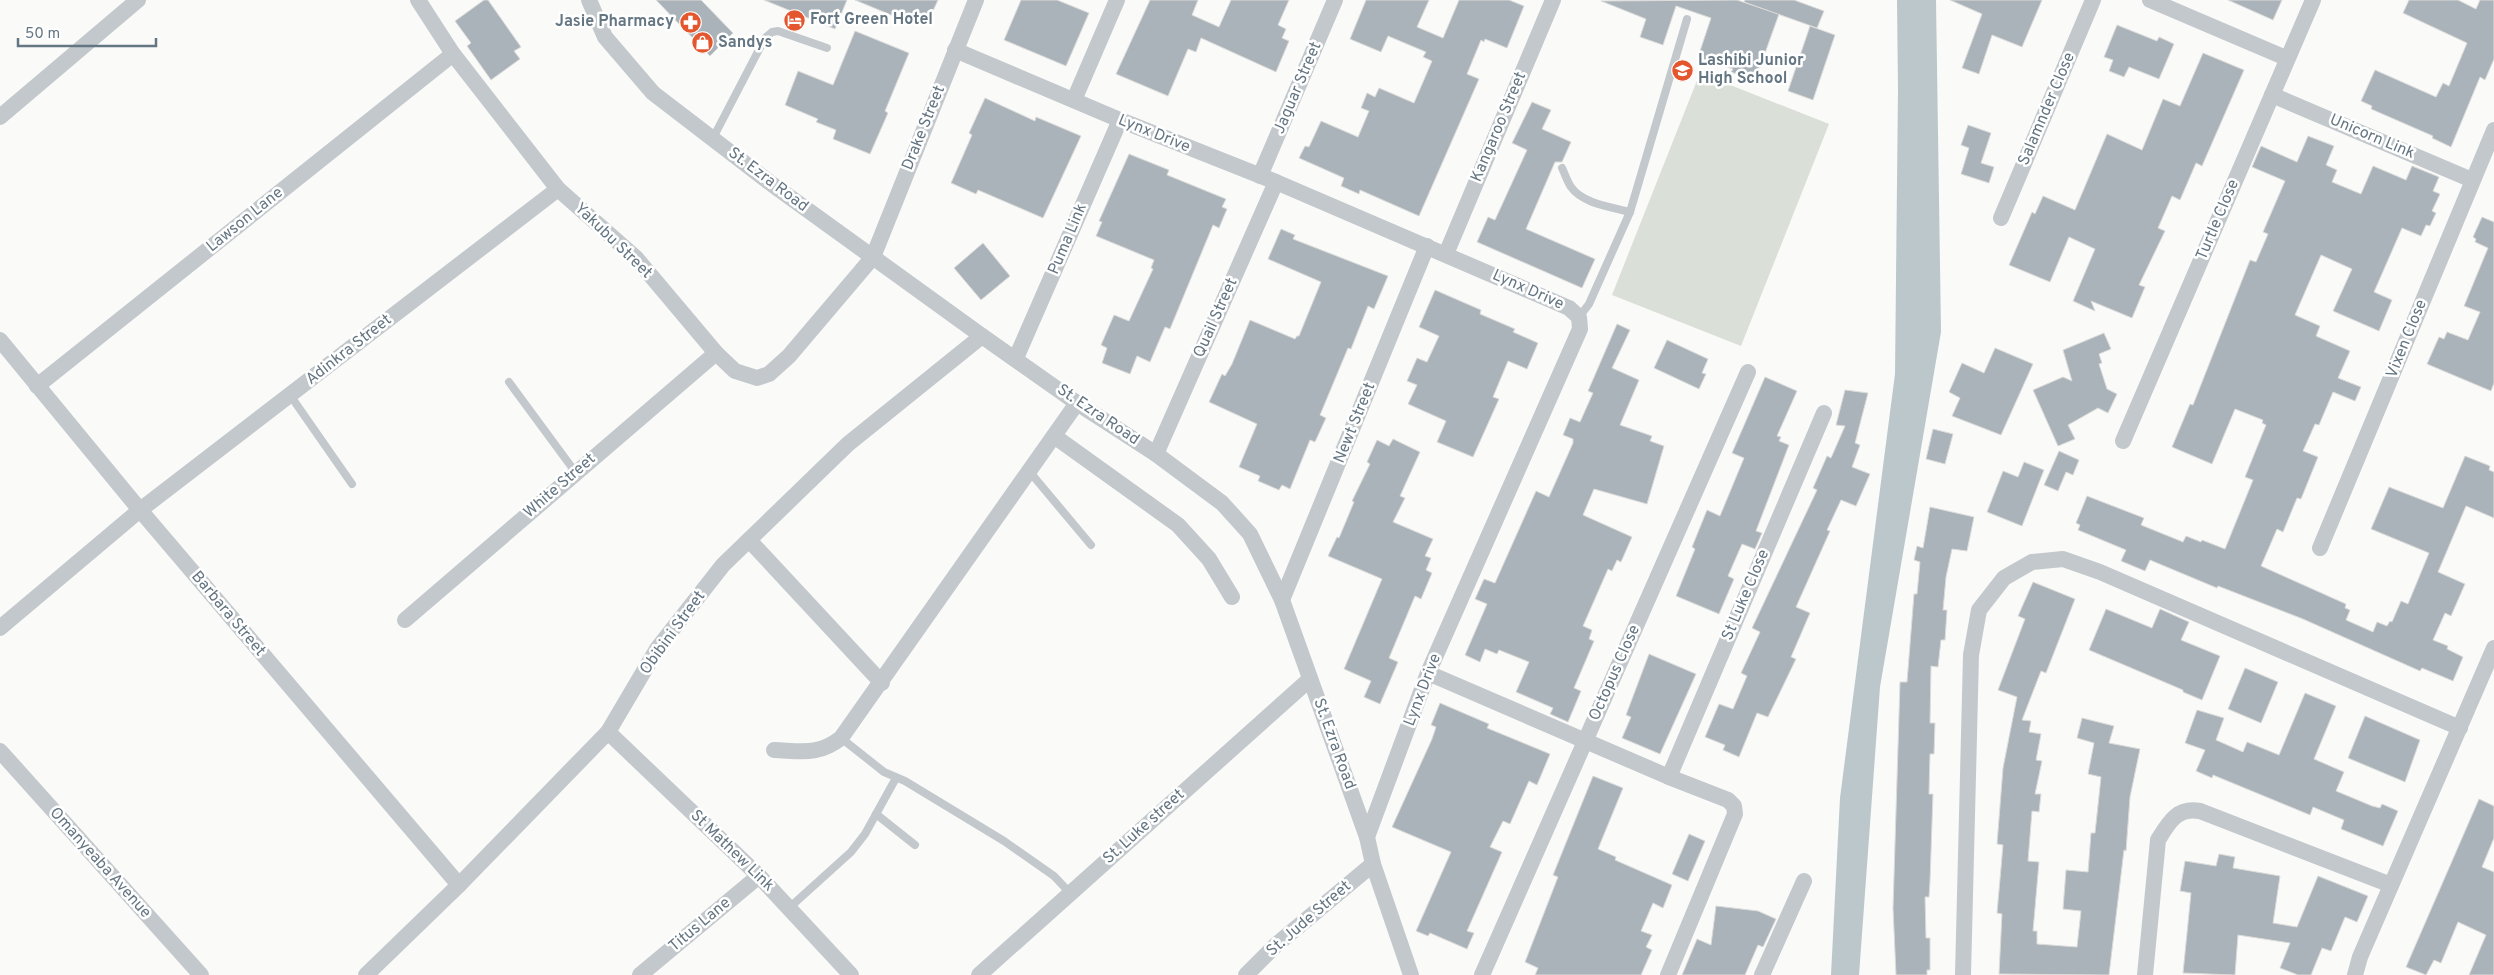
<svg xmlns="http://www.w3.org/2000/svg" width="2494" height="975" font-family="Overpass,sans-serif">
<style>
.green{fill:#dadfd7}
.water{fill:#bbc7cb}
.building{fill:#aab3b9;stroke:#dcdcda}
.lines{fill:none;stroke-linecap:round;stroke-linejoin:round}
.service{stroke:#c3c8cc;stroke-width:8}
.minor{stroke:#c3c8cc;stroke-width:16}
.labels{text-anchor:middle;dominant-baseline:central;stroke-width:5;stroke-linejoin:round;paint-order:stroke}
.poi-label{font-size:16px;font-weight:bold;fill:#657683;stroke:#fff;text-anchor:start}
.street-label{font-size:16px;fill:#657683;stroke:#fff}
</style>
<rect width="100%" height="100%" fill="#fafaf8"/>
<!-- green -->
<path class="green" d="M1700 73 1829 124 1741 346 1612 295Z"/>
<!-- water -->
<path class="water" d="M1897 0H1936L1941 332 1880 687 1859 975H1831L1840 798 1895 374 1898 90Z"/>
<!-- building -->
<g class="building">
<path d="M484 0H488L521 47 514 51 520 59 491 80 467 46 471 43 455 21Z"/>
<path d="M656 0H701L733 33 710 56Z"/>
<path d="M764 0H847L835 29Z"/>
<path d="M855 0H938L927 24 917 20 915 25Z"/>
<path d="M1021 0H1057L1089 13 1066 66 1004 40Z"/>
<path d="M1150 0H1198L1192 15 1219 27 1231 0H1289L1278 25 1286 29 1282 38 1289 41 1276 72 1201 38 1196 52 1188 49 1168 96 1116 74Z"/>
<path d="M1366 0H1429L1417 27 1443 38 1459 0H1509L1524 6 1507 48 1485 39 1484 42 1481 40 1467 74 1479 79 1419 216 1360 190 1359 194 1341 186 1344 178 1299 158 1305 146 1309 147 1321 121 1358 137 1369 111 1361 108 1367 93 1375 97 1379 88 1414 103 1432 61 1423 57 1426 52 1388 36 1381 52 1350 39Z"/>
<path d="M1737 0 1779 14 1755 81 1731 72 1733 69 1698 57 1711 18 1676 6 1663 45 1640 37 1646 19 1601 1Z"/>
<path d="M1745 0H1794L1824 11 1817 28 1744 2Z"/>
<path d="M1950 0H2042L2022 47 1992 35 1979 74 1962 68 1982 14Z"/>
<path d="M2228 0H2282L2273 20Z"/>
<path d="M2409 0H2458L2476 9 2480 0H2494V59L2485 80 2480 77 2451 147 2432 138 2433 136 2371 109 2372 106 2361 101 2375 70 2436 97 2443 83 2449 86 2467 43 2403 13Z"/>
<path d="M2117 25 2157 41 2159 37 2174 44 2159 79 2129 67 2124 77 2109 71 2113 60 2104 57Z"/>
<path d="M1810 26 1835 35 1813 100 1788 91Z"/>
<path d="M855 31 909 53 885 111 888 113 870 154 833 139 836 130 816 122 818 119 785 105 798 71 833 85Z"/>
<path d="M2203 53 2244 70 2202 166 2196 163 2180 200 2172 196 2158 228 2165 231 2139 285 2145 287 2132 318 2091 301 2095 311 2073 301 2095 249 2069 237 2050 282 2009 265 2032 212 2035 214 2043 196 2075 210 2107 134 2142 150 2163 99 2180 106Z"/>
<path d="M985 98 1035 121 1036 117 1081 136 1043 218 978 190 976 194 951 183 972 135 969 133Z"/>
<path d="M1532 102 1551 110 1542 129 1571 142 1562 162H1555L1526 229 1595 259 1582 288 1477 242 1488 217 1495 220 1527 150 1512 143Z"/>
<path d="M1968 125 1991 133 1981 163 1994 167 1989 183 1961 174 1969 148 1961 145Z"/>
<path d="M2308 136 2334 146 2326 165 2337 170 2332 182 2361 194 2373 166 2406 180 2412 166 2439 177 2433 191 2440 194 2432 211 2436 213 2430 226 2426 225 2421 236 2402 228 2374 292 2392 300 2379 331 2333 311 2352 269 2321 255 2295 315 2320 326 2316 336 2350 351 2338 378 2361 387 2355 401 2333 392 2319 425 2315 424 2303 451 2318 457 2301 499 2297 498 2283 532 2277 529 2261 566 2346 604 2345 608 2350 610 2346 620 2373 632 2377 622 2387 626 2390 621 2392 622 2401 601 2408 604 2429 553 2371 529 2389 487 2443 508 2465 456 2490 466 2489 470 2494 472V518L2466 506 2438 572 2465 584 2451 616 2445 613 2433 640 2448 646 2447 649 2463 657 2453 681 2422 668 2420 671 2303 619 2218 586 2217 588 2150 560 2145 571 2121 561 2126 550 2078 530 2080 525 2076 523 2087 496 2144 518 2141 525 2183 542 2186 536 2201 542 2202 540 2225 549 2253 480 2245 477 2266 425 2262 423 2263 420 2235 409 2212 464 2172 447 2190 404 2193 405 2250 260 2256 262 2268 234 2263 232 2285 181 2252 167 2261 146 2297 162Z"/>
<path d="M1129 154 1169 170 1167 175 1226 199 1222 207 1227 209 1219 228 1213 225 1170 329 1165 327 1150 362 1137 356 1130 374 1102 363 1107 348 1101 345 1114 315 1129 321 1153 269 1151 268 1154 260 1096 236 1102 222 1099 221Z"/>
<path d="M2482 217 2494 222V383L2491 391 2427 364 2439 337 2444 339 2447 332 2468 340 2480 312 2464 306 2488 248 2475 242 2476 239 2473 237Z"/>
<path d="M1281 229 1295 235 1293 239 1388 276 1374 309 1368 306 1351 349 1348 348 1320 415 1326 418 1315 442 1310 440 1290 489 1282 485 1279 490 1258 481 1260 476 1239 467 1257 424 1209 402 1222 374 1225 376 1232 364 1250 320 1295 339 1297 336H1299L1321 282 1268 259Z"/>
<path d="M983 243 1010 276 981 300 954 268Z"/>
<path d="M1435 290 1481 310 1480 314 1515 329 1513 332 1538 343 1527 369 1508 361 1493 397 1499 399 1473 457 1437 442 1446 421 1408 404 1417 385 1407 381 1417 358 1427 362 1439 336 1419 327Z"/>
<path d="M1617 324 1630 330 1612 368 1639 380 1620 425 1652 436 1650 441 1664 446 1647 504 1594 489 1583 515 1632 537 1621 562 1617 560 1612 571 1608 569 1583 626 1592 630 1589 639 1594 641 1574 688 1581 691 1568 722 1550 714 1553 708 1516 692 1529 662 1499 650 1497 654 1485 649 1480 662 1465 655 1487 604 1475 599 1484 579 1495 583 1536 491 1549 497 1573 443V439L1563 435 1570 418 1580 422 1593 393 1588 391Z"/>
<path d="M2104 333 2111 349 2099 354 2102 363 2099 364 2107 389 2117 394 2108 413 2098 408 2068 425 2075 439 2058 446 2033 390 2063 377 2072 381 2063 350Z"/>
<path d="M1667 340 1708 359 1702 373 1706 374 1699 389 1654 368Z"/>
<path d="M1995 348 2033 364 2001 435 1952 416 1960 398 1949 392 1962 363 1984 373Z"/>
<path d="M1765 377 1797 391 1777 436 1781 437 1779 441 1789 445 1756 531 1762 533 1755 549 1742 544 1728 576 1734 579 1719 614 1676 596 1695 549 1692 547 1707 510 1720 516 1744 458 1732 453Z"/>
<path d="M1845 390 1868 393 1855 443 1860 445 1852 467 1870 474 1856 506 1841 500 1827 530 1830 531 1796 607 1810 613 1791 657 1796 659 1768 717 1757 713 1739 757 1723 750 1725 745 1705 737 1719 704 1733 709 1747 676 1741 673 1760 632 1752 628 1817 490 1813 488 1827 456 1831 458 1845 426 1836 425Z"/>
<path d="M1933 429 1953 434 1945 464 1926 459Z"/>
<path d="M1393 439 1420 452 1400 496 1405 498 1393 522 1433 539 1425 556 1431 558 1426 570 1432 573 1421 599 1415 596 1389 658 1398 662 1380 704 1364 697 1371 681 1344 669 1382 579 1328 556 1337 537 1339 538 1354 502 1352 501 1370 464 1367 462 1377 440 1389 446Z"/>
<path d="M2059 451 2079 460 2073 475 2066 472 2058 491 2044 485Z"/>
<path d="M2024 462 2044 470 2022 526 1987 512 2003 471 2018 477Z"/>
<path d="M1930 507 1974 517 1967 551 1952 549 1946 577 1943 610H1947L1945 640H1941L1938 667 1931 666 1930 723H1935L1934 754H1930L1929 794H1933L1930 881 1929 897H1925L1926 938H1930V970H1927V975H1896L1893 908 1900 682H1907L1914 594H1917L1920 562 1914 560 1917 546 1923 548Z"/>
<path d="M2033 582 2075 599 2046 673 2041 671 2022 720 2031 721 2029 732 2041 734 2036 760 2042 761 2035 794H2041L2039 812 2032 811 2028 861 2039 862 2033 931H2037V944L2077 947 2081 911 2063 909 2066 870 2088 872 2091 833H2095L2101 777 2088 774 2094 743 2077 738 2082 718 2114 726 2109 743 2140 749 2130 797 2126 851 2124 850 2109 975 1999 974 2002 914 1997 913 2003 845 1997 844 2003 768 2017 697 1998 690 2025 619 2018 616Z"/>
<path d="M2106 609 2152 628 2160 609 2189 622 2181 640 2220 656 2202 700 2183 692V690L2089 650Z"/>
<path d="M1649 654 1696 674 1660 754 1622 738 1631 717 1626 715Z"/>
<path d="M2245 668 2278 682 2261 723 2228 709Z"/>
<path d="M2305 693 2336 706 2314 759 2344 772 2336 791 2372 806 2380 808 2382 804 2398 811 2383 846 2341 829 2344 820 2313 807 2310 815 2213 775 2212 778 2196 771 2205 750 2185 743 2197 710 2224 718 2216 740 2243 752 2247 742 2279 755Z"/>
<path d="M1440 703 1489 724 1487 728 1550 754 1537 785 1529 781 1510 824 1503 821 1490 847 1502 852 1467 931 1474 933 1467 949 1430 933 1428 936 1416 931 1451 852 1392 827 1432 739 1436 727 1431 725Z"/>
<path d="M2365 716 2420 740 2405 782 2348 758Z"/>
<path d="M1593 776 1623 788 1598 849 1616 857 1615 860 1672 885 1663 908 1653 903 1641 931 1652 935 1646 947 1652 950 1641 975H1535L1538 968 1525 962 1558 877 1553 875Z"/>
<path d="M2479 799 2494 806V838L2482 867 2494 872V975H2469L2486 935 2458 922 2441 963 2434 960 2426 975 2406 967Z"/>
<path d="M1689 834 1705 841 1688 881 1672 874Z"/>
<path d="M2219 854 2235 857 2233 868 2280 876 2273 923 2297 927 2318 876 2368 896 2357 922 2345 917 2331 951 2322 948 2311 975H2298L2280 968 2290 943 2238 935 2235 975 2183 973 2191 893 2180 891 2185 861 2216 866Z"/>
<path d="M1716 906 1758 911 1776 919 1763 947 1758 945 1745 975H1682L1697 939 1711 945Z"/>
</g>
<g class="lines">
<!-- service -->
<g class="service">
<path d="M713 138 765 38 772 32 778 31 827 48"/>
<path d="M1562 168C1565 174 1567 181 1571 187 1583 204 1612 207 1630 212"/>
<path d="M1579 317 1589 304 1630 212 1687 19"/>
<path d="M509 382 576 473"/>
<path d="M290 395 352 484"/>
<path d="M1029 471 1091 545"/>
<path d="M841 738 884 772 905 781 1004 841 1054 876 1070 893"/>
<path d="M876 814 915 845"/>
<path d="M789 908 851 852 865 834 896 778"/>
</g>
<!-- minor -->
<g class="minor">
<path d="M418 0 453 54 558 189 636 258 716 353 735 371 757 378 769 374 789 356 873 257 976 0"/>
<path d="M589 0 605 37 653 93 773 185 982 336 1077 403 1156 454 1222 503 1250 534 1282 600 1367 837 1373 864 1411 975"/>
<path d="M2150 0 2286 58"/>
<path d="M955 50 1120 120 1276 182 1569 308 1579 317 1580 329 1428 673 1367 837"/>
<path d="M2272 95 2472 180"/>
<path d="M1074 100 1117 0"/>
<path d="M0 117 138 0"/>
<path d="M1260 176 1335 0"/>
<path d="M2001 218 2093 0"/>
<path d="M1446 254 1553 0"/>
<path d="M0 340 140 510 459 885"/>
<path d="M1016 358 1120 120"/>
<path d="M37 386 453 54"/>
<path d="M1054 436 1178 525 1209 559 1232 597"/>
<path d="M2123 441 2313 0"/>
<path d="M1156 454 1276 182"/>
<path d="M749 540 882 683"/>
<path d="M2320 548 2494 130"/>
<path d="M1282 600 1427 246"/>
<path d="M405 620 716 353"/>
<path d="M0 628 140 510 558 189"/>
<path d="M1428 673 1669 777 1728 800 1734 806 1735 814 1668 975"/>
<path d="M608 732 759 876 851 975"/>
<path d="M774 750C801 751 818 756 841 738L1077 403"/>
<path d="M0 751 201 975"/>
<path d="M1669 777 1824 413"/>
<path d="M366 975 459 885 608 732 657 649 723 565 848 444 982 336"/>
<path d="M640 975 759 876"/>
<path d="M979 975 1310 679"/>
<path d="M1246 975 1276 945 1373 864"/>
<path d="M1482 975 1748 372"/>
<path d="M1762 975 1804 881"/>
<path d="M1963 975 1971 655 1979 610 2004 578 2032 562 2063 559 2100 572 2460 728"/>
<path d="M2145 975 2158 840C2169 822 2177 807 2200 811L2391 885"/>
<path d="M2355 975 2360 957 2494 648"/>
</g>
</g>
<!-- icons -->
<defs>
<symbol id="hotel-disc" viewBox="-11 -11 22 22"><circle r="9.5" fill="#e4572e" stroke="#fff"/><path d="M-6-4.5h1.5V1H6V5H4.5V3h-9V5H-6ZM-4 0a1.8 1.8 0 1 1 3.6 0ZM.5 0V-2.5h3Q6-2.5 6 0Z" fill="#fff"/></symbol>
<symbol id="pharmacy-disc" viewBox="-11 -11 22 22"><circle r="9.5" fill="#e4572e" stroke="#fff"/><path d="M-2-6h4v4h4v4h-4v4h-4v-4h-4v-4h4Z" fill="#fff"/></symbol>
<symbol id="shop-disc" viewBox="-11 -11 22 22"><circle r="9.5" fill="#e4572e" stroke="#fff"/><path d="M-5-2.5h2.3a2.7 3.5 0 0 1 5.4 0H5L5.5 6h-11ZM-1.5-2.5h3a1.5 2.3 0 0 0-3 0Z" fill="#fff"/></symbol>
<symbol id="school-disc" viewBox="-11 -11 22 22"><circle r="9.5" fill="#e4572e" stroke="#fff"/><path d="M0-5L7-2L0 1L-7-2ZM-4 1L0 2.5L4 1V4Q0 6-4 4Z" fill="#fff"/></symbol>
</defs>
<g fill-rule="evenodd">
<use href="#hotel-disc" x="782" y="8" width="25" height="25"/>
<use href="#pharmacy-disc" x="678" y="10" width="25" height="25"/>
<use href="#shop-disc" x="690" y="30" width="25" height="25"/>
<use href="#school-disc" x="1670" y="58" width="25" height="25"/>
</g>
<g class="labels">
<!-- poi labels -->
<g class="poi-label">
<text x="810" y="20">Fort Green Hotel</text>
<text x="674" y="22" text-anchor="end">Jasie Pharmacy</text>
<text x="718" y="43">Sandys</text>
<text x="1698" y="61">Lashibi Junior<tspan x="1698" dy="18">High School</tspan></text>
</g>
<!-- street labels -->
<g class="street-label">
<text transform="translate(1298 88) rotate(-67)">Jaguar Street</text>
<text transform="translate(2047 109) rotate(-67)">Salamnder Close</text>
<text transform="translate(1499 127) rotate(-67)">Kangaroo Street</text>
<text transform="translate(924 128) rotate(-68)">Drake Street</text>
<text transform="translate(1154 134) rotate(22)">Lynx Drive</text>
<text transform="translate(2372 137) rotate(23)">Unicorn Link</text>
<text transform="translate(768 180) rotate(37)">St. Ezra Road</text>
<text transform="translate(245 220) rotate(-39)">Lawson Lane</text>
<text transform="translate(2218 220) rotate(-67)">Turtle Close</text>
<text transform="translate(1068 239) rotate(-67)">Puma Link</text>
<text transform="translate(613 241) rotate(44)">Yakubu Street</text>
<text transform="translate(1528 290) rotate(24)">Lynx Drive</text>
<text transform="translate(1216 318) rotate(-66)">Quail Street</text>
<text transform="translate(2407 339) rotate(-68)">Vixen Close</text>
<text transform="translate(349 350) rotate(-38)">Adinkra Street</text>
<text transform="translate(1098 415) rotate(34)">St. Ezra Road</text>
<text transform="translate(1355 423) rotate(-68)">Newt Street</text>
<text transform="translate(560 486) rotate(-41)">White Street</text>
<text transform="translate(1746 595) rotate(-67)">St Luke Close</text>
<text transform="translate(228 614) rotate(50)">Barbara Street</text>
<text transform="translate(673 633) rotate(-54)">Obibini Street</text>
<text transform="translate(1615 673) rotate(-66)">Octopus Close</text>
<text transform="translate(1423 690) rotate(-69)">Lynx Drive</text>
<text transform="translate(1334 744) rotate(70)">St. Ezra Road</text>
<text transform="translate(1144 827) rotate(-42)">St. Luke street</text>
<text transform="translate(732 851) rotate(44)">St Mathew Link</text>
<text transform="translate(100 863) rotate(48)">Omanyeaba Avenue</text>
<text transform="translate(1309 919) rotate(-41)">St. Jude Street</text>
<text transform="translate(700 925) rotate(-40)">Titus Lane</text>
</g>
</g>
<!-- scale -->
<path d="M18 38v8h138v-8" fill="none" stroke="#657683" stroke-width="2.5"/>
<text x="25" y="38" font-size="15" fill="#657683" stroke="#ffffff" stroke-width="4" paint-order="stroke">50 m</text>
</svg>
